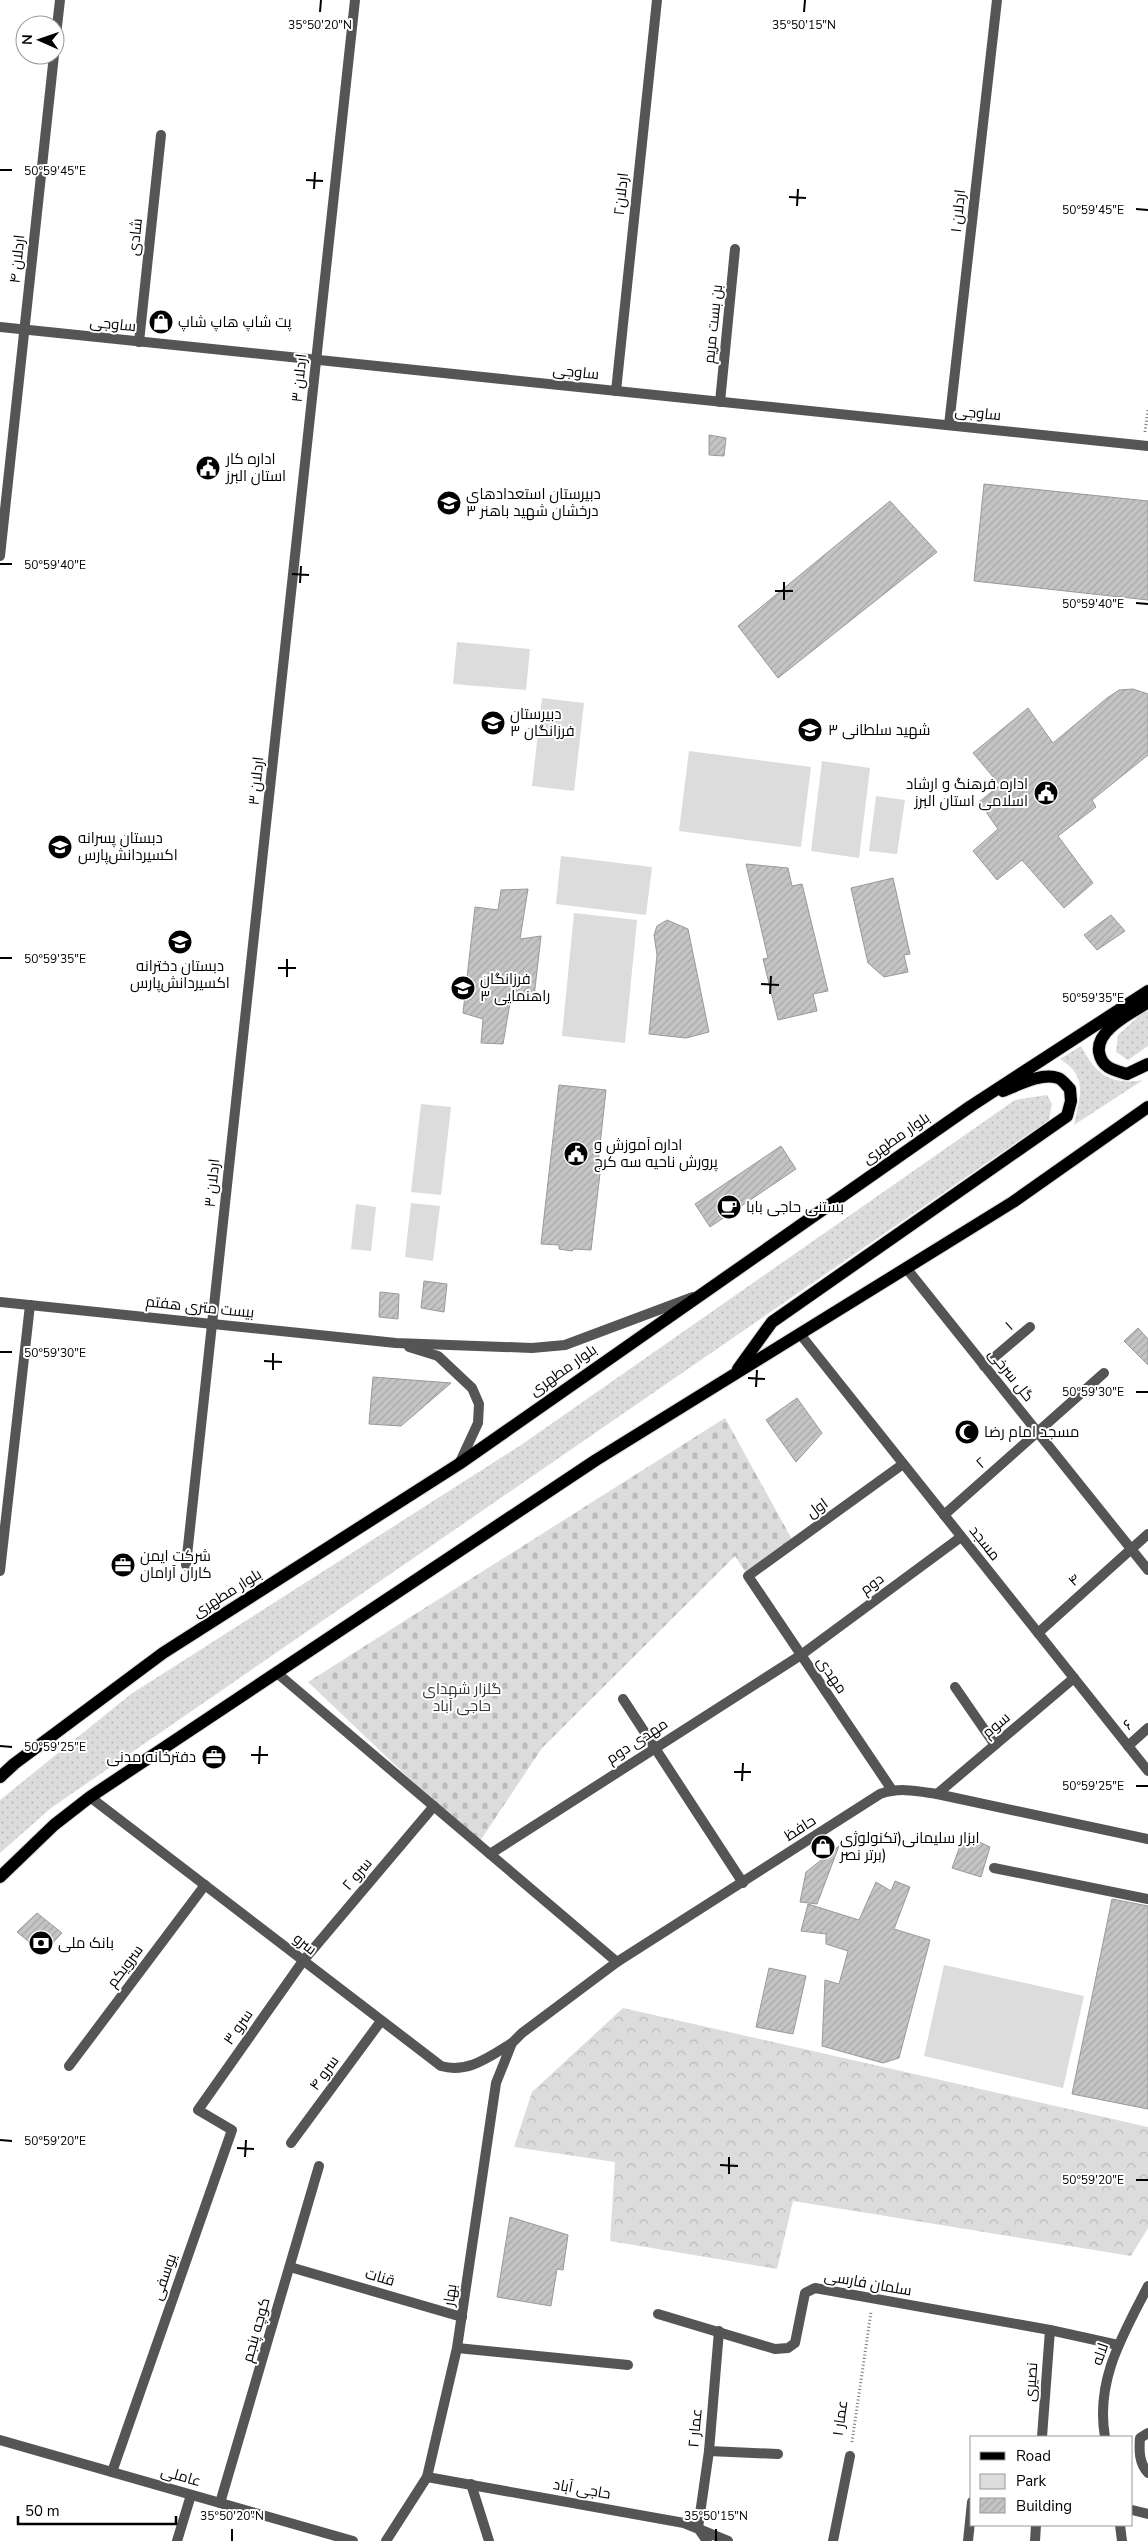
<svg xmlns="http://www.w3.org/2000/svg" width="1148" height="2541" font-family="'Nunito Sans',Cairo,sans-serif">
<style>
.green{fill:url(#green-dots)}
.forest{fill:url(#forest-crowns)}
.cemetery{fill:url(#cemetery-stones)}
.pitch{fill:#dcdcdc}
.building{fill:url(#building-hatch);stroke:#999}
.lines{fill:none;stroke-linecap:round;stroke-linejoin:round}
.primary-casing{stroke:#dbdbdb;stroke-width:14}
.path{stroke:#777;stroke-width:3;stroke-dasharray:1 2.5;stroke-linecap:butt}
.service{stroke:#555;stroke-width:10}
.minor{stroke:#555;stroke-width:10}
.tertiary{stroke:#555;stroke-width:10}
.primary{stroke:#000;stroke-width:12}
.ticks{fill:none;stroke:#000;stroke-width:2}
.labels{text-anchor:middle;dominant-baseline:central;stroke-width:4;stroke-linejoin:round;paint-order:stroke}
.street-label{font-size:15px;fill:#000;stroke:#fff}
.poi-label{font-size:15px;fill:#000;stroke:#fff;text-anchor:start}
.park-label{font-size:15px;fill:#333;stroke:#fff}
.ticks-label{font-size:12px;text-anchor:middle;fill:#000;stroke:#fff;stroke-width:4;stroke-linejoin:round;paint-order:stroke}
</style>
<defs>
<pattern id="green-dots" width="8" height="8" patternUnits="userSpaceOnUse" patternTransform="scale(1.25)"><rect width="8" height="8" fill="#dcdcdc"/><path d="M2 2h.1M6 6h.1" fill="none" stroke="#bbb" stroke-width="1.8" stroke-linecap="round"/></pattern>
<pattern id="forest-crowns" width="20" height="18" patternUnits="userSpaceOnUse" patternTransform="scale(1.25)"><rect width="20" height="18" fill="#dcdcdc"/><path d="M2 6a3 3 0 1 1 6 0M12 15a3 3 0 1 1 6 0" fill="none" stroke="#bbb"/></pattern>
<pattern id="cemetery-stones" width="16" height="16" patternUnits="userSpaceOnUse" patternTransform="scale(1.25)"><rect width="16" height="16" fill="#dcdcdc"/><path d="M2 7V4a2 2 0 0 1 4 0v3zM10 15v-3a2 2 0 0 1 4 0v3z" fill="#bbb"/></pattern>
<pattern id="building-hatch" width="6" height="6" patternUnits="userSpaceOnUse" patternTransform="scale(1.25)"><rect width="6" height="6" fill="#c4c4c4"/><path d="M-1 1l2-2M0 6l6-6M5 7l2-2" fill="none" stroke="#a7a7a7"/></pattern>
</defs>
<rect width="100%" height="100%" fill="#fff"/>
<!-- green -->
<g class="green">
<path d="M1148 1008V1046L1128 1060 1116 1052 1118 1035Z"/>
<path d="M1081 1046C1095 1073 1110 1086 1143 1080L1074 1125C1080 1096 1089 1077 1060 1059Z"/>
<path d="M1047 1095 1052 1104 1049 1120 51 1808 0 1853V1800L131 1694 521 1445 1015 1100Z"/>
</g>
<!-- forest -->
<path class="forest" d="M623 2008 1148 2127V2228L1131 2256 793 2201 777 2269 610 2241 615 2162 514 2147 532 2092Z"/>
<!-- cemetery -->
<path class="cemetery" d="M725 1418 794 1543 748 1576 735 1556 542 1748 478 1844 308 1682Z"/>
<!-- pitch -->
<g class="pitch">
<path d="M457 642 530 649 526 690 453 684Z"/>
<path d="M542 698 584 703 574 791 532 786Z"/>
<path d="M689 751 811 767 801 847 679 831Z"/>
<path d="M822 761 870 768 859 858 811 851Z"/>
<path d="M876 796 905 800 897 854 869 851Z"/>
<path d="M561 856 652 867 646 915 556 904Z"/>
<path d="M574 913 637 920 625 1043 562 1036Z"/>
<path d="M421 1104 451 1107 441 1195 411 1192Z"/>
<path d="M411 1203 440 1206 433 1261 405 1257Z"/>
<path d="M356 1204 376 1207 371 1251 351 1249Z"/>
<path d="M944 1965 1084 1996 1063 2088 924 2056Z"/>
</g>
<!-- building -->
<g class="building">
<path d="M709 435 726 438 724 456 709 455Z"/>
<path d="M984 484 1148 501V600L974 581Z"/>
<path d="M890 501 937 552 778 678 738 626Z"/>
<path d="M1133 689 1148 694V755L1092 800 1096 807 1058 836 1093 883 1064 908 1022 860 997 880 973 851 998 829 979 802 1000 785 973 753 1028 708 1053 743 1107 698 1119 690Z"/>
<path d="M746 864 788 868 792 886 802 884 828 991 813 994 817 1011 778 1020 763 959 768 958Z"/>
<path d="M893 878 910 954 904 955 908 972 884 977 868 963 851 888Z"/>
<path d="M528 889 520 939 541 936 534 997H511L503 1044 481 1043 483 1019 463 1013 475 907 498 910 501 890Z"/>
<path d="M1111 915 1125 931 1097 950 1084 935Z"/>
<path d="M667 920 688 929 709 1032 686 1038 649 1034 657 955 654 935 657 926Z"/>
<path d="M559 1085 606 1090 598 1163 601 1165 591 1250 574 1249 572 1251 559 1249V1245L541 1244Z"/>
<path d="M781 1146 796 1169 710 1227 695 1204Z"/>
<path d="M424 1281 447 1284 444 1312 421 1308Z"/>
<path d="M380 1292 399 1294 398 1319 379 1317Z"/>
<path d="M1138 1328 1148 1339V1365L1124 1341Z"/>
<path d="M373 1377 451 1383 401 1426 369 1424Z"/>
<path d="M797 1398 822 1433 796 1462 766 1420Z"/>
<path d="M964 1835 990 1847 981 1877 952 1868Z"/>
<path d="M839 1846 817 1904 800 1902 806 1872Z"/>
<path d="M895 1881 910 1887 894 1929 930 1940 899 2058 883 2063 822 2046 825 1980 839 1984 848 1951 826 1944V1934L801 1931 808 1904 859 1920 876 1882 891 1891Z"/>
<path d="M1112 1899 1148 1906V2109L1072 2094Z"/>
<path d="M37 1913 62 1933 43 1953 17 1932Z"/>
<path d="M769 1968 806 1976 793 2034 756 2027Z"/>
<path d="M510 2217 568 2235 563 2270 557 2269 551 2306 497 2297Z"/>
</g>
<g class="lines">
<defs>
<g id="primary">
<path d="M1148 1002C1132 1013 1096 1029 1099 1052 1102 1068 1113 1070 1127 1074L1148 1064"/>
<path d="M738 1369 772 1322 1067 1116 1071 1101 1070 1089C1067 1086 1062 1079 1058 1078 1042 1072 1018 1085 1003 1091"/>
<path d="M0 1777 14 1764 163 1653 459 1464 971 1106 1148 991"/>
<path d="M0 1877 54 1825 90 1797 596 1460 1013 1202 1148 1107"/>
</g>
</defs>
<!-- primary casing -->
<use href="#primary" class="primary-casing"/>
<!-- path -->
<g class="path">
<path d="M1145 432 1148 410"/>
<path d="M852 2442 871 2312"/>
</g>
<!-- service -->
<g class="service">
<path d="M623 1699 743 1883"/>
<path d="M994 1868 1148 1899"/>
<path d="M1148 2433 1140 2438C1139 2451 1139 2463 1148 2473"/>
<path d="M709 2451 778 2454"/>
</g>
<!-- minor -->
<g class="minor">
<path d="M55 44 60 0"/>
<path d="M139 342 161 135"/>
<path d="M616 391 657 0"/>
<path d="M720 402 735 249"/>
<path d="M949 425 997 0"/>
<path d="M0 556 54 55"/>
<path d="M907 1269 1148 1570"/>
<path d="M0 1302 396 1343 532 1348 565 1345 693 1297"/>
<path d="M800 1334 1148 1771"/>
<path d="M409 1347 438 1356 472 1388 479 1404 478 1423 459 1464"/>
<path d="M984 1366 1030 1327"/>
<path d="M944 1515 1104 1373"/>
<path d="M186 1565 355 0"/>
<path d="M0 1571 30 1305"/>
<path d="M1038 1633 1148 1534"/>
<path d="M277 1673 617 1962"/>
<path d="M955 1687 995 1745"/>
<path d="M1128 1746 1148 1728"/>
<path d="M892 1790 748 1576 903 1464"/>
<path d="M937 1794 1074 1678"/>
<path d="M90 1797 441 2066C468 2074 490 2056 512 2043"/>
<path d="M490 1854 801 1655 961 1537"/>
<path d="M69 2066 205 1885"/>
<path d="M291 2143 381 2021"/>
<path d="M290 2267 462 2317"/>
<path d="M658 2314 775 2349 788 2348 795 2343 805 2293 815 2288 1050 2330 1118 2345"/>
<path d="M457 2348 628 2365"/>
<path d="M1042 2437 1050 2330"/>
<path d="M0 2440 353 2541"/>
<path d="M112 2472 232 2130 198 2110 303 1961 434 1806"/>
<path d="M427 2477 684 2523 728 2541"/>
<path d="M471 2484 489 2541"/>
<path d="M220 2503 319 2166"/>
<path d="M1132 2510 1148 2514"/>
<path d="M177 2541 191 2495"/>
<path d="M707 2541 698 2528 709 2451 719 2331"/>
<path d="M833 2541 850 2456"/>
<path d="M968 2541 972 2502"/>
<path d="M1035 2541 1036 2525"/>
</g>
<!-- tertiary -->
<g class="tertiary">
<path d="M0 327 1148 446"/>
<path d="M1105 2437C1095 2380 1123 2335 1148 2286"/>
<path d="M1120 2525 1122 2541"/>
<path d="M386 2541 427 2477 457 2348 496 2083 512 2043 522 2033 617 1962 880 1794C900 1787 917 1791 937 1794L1148 1839"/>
</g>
<!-- primary -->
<use href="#primary" class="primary"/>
</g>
<!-- ticks -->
<path class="ticks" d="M320 12 321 0M804 12 805 0M0 170H12M306 180 323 181M314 189 315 172M789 197 806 198M797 206 798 189M1136 209 1148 210M0 564H12M292 574 309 575M300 583 301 566M775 591H793M784 600V582M1136 603 1148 604M0 958H12M278 968H296M287 977V959M761 984 779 985M770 994 771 976M1136 998H1148M0 1352H12M264 1361 282 1362M273 1370V1353M748 1378 765 1379M756 1387 757 1370M1136 1392H1148M0 1746 12 1747M251 1755H268M259 1764 260 1746M734 1772H751M742 1781 743 1763M1136 1786H1148M0 2140 12 2141M237 2148 254 2149M245 2157 246 2140M720 2165 738 2166M729 2174V2157M1136 2180H1148M232 2541V2529M716 2541V2529"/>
<!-- icons -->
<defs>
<symbol id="shop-disc" viewBox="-11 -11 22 22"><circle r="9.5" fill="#000" stroke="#fff"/><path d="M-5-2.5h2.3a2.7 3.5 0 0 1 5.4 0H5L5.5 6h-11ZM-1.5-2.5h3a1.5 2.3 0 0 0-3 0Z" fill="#fff"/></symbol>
<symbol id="civic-disc" viewBox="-11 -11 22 22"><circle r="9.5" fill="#000" stroke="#fff"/><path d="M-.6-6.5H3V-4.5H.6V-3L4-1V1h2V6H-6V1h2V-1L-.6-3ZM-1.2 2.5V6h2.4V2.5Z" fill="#fff"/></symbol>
<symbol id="school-disc" viewBox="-11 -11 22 22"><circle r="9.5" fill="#000" stroke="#fff"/><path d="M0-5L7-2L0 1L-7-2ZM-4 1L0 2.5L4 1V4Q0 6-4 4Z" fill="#fff"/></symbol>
<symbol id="cafe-disc" viewBox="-11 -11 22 22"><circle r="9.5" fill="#000" stroke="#fff"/><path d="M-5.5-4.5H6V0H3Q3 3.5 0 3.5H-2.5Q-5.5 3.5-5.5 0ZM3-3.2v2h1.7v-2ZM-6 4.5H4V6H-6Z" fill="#fff"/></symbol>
<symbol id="mosque-disc" viewBox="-11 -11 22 22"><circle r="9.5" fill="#000" stroke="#fff"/><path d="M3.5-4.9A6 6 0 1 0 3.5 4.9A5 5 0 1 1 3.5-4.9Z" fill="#fff"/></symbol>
<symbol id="office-disc" viewBox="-11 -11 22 22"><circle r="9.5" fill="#000" stroke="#fff"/><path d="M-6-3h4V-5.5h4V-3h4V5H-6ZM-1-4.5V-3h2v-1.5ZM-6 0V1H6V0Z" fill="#fff"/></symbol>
<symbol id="bank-disc" viewBox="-11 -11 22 22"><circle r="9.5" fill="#000" stroke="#fff"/><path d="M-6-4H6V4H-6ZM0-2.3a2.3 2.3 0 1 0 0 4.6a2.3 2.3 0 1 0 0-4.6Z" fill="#fff"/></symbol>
</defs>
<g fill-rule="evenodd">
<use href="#shop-disc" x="147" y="308" width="28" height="28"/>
<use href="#civic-disc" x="194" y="454" width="28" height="28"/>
<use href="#school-disc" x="435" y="489" width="28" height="28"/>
<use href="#school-disc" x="479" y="709" width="28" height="28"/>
<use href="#school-disc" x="796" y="716" width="28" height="28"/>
<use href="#civic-disc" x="1032" y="779" width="28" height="28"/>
<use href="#school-disc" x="46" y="833" width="28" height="28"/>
<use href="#school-disc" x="166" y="928" width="28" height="28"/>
<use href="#school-disc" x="449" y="974" width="28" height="28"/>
<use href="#civic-disc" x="562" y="1140" width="28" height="28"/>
<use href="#cafe-disc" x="715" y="1193" width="28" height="28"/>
<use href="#mosque-disc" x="953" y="1418" width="28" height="28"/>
<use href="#office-disc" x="109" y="1551" width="28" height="28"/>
<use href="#office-disc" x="200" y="1743" width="28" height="28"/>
<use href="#shop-disc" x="809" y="1833" width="28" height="28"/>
<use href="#bank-disc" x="27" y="1929" width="28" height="28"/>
</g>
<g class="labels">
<!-- street labels -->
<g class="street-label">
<text transform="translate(621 194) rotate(-84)">اردلان۲</text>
<text transform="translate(958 211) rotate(-84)">اردلان ۱</text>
<text transform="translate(135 237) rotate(-84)">شادی</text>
<text transform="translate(17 259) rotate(-84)">اردلان ۴</text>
<text transform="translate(113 324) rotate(6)">ساوجی</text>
<text transform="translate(713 324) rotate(-84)">بن بست مریم</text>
<text transform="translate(576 372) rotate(6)">ساوجی</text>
<text transform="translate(299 378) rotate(-84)">اردلان ۳</text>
<text transform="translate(978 413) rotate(6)">ساوجی</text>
<text transform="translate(256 781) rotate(-84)">اردلان ۳</text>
<text transform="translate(896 1138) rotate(-35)">بلوار مطهری</text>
<text transform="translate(212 1183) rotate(-84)">اردلان ۳</text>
<text transform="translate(200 1307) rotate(6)">بیست متری هفتم</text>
<text transform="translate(1009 1326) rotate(-41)">۱</text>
<text transform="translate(563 1370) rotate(-35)">بلوار مطهری</text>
<text transform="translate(1011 1375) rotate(51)">گل سرخی</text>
<text transform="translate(981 1463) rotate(-41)">۲</text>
<text transform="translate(817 1508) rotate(-36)">اول</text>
<text transform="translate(985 1543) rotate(52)">مسجد</text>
<text transform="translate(1074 1580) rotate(-42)">۴</text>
<text transform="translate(872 1584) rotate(-36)">دوم</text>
<text transform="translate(227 1593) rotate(-32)">بلوار مطهری</text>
<text transform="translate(832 1675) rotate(56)">مهدی</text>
<text transform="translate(996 1725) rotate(-40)">سوم</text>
<text transform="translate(1128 1725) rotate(-41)">۶</text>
<text transform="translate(637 1741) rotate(-33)">مهدی دوم</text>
<text transform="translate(800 1828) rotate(-33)">حافظ</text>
<text transform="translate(357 1874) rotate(-50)">سرو ۲</text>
<text transform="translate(305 1944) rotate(38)">سرو</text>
<text transform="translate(125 1966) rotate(-53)">سرویکم</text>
<text transform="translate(238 2027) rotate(-55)">سرو ۳</text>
<text transform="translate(324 2073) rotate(-54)">سرو ۴</text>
<text transform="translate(164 2277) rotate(-71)">یوسفی</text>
<text transform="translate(380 2277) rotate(16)">قنات</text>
<text transform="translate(868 2283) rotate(10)">سلمان فارسی</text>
<text transform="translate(450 2295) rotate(-82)">بهار</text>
<text transform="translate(256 2330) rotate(-74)">کوچه پنجم</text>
<text transform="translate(1100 2354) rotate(-71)">لاله</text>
<text transform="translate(1031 2382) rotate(-86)">نصیری</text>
<text transform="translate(840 2418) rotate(-82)">عمار ۱</text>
<text transform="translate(695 2428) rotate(-85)">عمار ۲</text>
<text transform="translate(181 2476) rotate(16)">عاملی</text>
<text transform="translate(582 2489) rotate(10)">حاجی آباد</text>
</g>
<!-- poi labels -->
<g class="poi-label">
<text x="178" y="322">پت شاپ هاپ شاپ</text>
<text x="226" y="459">اداره کار<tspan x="226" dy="17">استان البرز</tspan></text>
<text x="466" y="494">دبیرستان استعدادهای<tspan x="466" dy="17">درخشان شهید باهنر ۳</tspan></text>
<text x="510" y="714">دبیرستان<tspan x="510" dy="17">فرزانگان ۳</tspan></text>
<text x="828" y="730">شهید سلطانی ۳</text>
<text x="1028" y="784" text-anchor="end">اداره فرهنگ و ارشاد<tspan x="1028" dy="17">اسلامی استان البرز</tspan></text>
<text x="78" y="838">دبستان پسرانه<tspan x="78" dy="17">اکسیر‌دانش‌پارس</tspan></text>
<text x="180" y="966" text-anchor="middle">دبستان دخترانه<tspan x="180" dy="17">اکسیردانش‌پارس</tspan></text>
<text x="480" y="979">فرزانگان<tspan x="480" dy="17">۳ راهنمایی</tspan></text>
<text x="594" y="1145">اداره آموزش و<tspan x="594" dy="17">پرورش ناحیه سه کرج</tspan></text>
<text x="746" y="1207">بستنی حاجی بابا</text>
<text x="984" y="1432">مسجد امام رضا</text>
<text x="140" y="1556">شرکت ایمن<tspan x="140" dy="17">کاران آرامان</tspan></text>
<text x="196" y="1757" text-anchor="end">دفترخانه مدنی</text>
<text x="840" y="1838">ابزار سلیمانی(تکنولوژی<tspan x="840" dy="17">برتر نصر)</tspan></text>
<text x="58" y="1943">بانک ملی</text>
</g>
<!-- park labels -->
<g class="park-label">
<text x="462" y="1689">گلزار شهدای<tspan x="462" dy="17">حاجی آباد</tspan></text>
</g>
</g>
<g class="ticks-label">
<text x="320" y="29">35°50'20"N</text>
<text x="804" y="29">35°50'15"N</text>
<text x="55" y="175">50°59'45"E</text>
<text x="1093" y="214">50°59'45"E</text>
<text x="55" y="569">50°59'40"E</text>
<text x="1093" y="608">50°59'40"E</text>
<text x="55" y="963">50°59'35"E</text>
<text x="1093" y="1002">50°59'35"E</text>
<text x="55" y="1357">50°59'30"E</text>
<text x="1093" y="1396">50°59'30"E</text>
<text x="55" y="1751">50°59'25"E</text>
<text x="1093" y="1790">50°59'25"E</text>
<text x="55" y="2145">50°59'20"E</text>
<text x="1093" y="2184">50°59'20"E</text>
<text x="232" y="2520">35°50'20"N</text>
<text x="716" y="2520">35°50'15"N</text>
</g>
<!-- legend -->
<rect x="970" y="2436" width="162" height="90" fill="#ffffff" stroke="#999999"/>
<rect x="980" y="2452" width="25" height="8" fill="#000000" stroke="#999999"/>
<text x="1016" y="2461" font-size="15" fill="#000000">Road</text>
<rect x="980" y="2474" width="25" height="15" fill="#dcdcdc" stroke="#999999"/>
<text x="1016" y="2486" font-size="15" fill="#000000">Park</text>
<rect x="980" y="2498" width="25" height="15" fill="url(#building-hatch)" stroke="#999999"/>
<text x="1016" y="2511" font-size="15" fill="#000000">Building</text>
<!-- north arrow -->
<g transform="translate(40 40) rotate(272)"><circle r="24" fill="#ffffff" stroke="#999999"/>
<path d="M0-4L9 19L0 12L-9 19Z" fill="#000000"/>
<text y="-8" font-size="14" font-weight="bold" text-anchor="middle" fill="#000000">N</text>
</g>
<!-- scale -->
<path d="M18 2516v8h158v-8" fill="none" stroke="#000000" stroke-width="2.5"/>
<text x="25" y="2516" font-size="15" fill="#000000" stroke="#ffffff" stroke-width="4" paint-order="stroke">50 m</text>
</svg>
